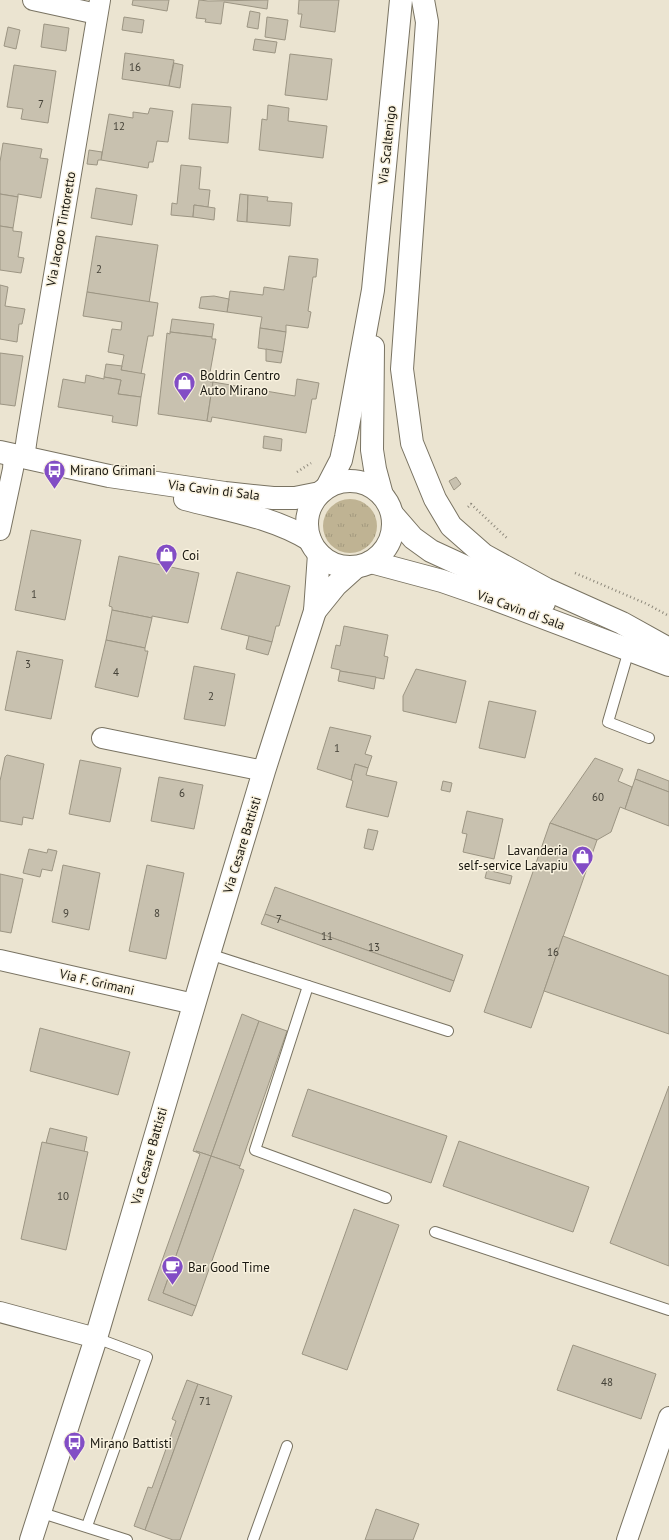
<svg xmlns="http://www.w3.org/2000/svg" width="669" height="1540" font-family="'PT Sans',sans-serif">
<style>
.grass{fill:url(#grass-tufts)}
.building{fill:#c8c1af;stroke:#9c9583}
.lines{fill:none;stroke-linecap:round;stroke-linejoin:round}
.lane-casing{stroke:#797362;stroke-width:12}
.street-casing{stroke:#797362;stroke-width:22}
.secondary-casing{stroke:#797362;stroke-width:24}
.path{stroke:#8c877a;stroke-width:2.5;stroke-dasharray:1 3;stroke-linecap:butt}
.lane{stroke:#fff;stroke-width:10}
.street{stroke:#fff;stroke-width:20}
.secondary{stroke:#fff;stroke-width:22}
.labels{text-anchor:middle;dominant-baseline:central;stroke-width:3;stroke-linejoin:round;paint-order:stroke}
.number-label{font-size:11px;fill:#444137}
.street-label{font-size:13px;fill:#18160f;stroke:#f8f1de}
.poi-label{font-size:13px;fill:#18160f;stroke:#f8f1de;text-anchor:start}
</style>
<defs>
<pattern id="grass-tufts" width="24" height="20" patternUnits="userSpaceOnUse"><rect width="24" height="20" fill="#bfb393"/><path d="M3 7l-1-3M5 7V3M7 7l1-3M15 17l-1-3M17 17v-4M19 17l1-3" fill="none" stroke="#a3997e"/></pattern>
</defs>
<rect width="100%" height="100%" fill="#ebe4d1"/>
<!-- grass -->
<circle class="grass" cx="350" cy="526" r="27"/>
<!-- building -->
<g class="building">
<path d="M133 0H169L167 11 132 5Z"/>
<path d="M199 0 208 1 268 0 267 9 224 2 221 24 205 22 206 19 196 18Z"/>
<path d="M299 0H339L335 32 300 27 302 14H298Z"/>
<path d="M250 11 260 13 258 29 247 27Z"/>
<path d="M124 17 144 20 142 33 122 30Z"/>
<path d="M267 17 288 20 285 40 265 37Z"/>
<path d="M44 24 69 28 66 51 41 47Z"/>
<path d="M8 27 20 30 16 49 4 46Z"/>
<path d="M255 39 277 42 275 53 253 50Z"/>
<path d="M125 53 174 60 169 86 122 79Z"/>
<path d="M290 54 332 59 327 100 285 95Z"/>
<path d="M174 63 183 65 180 88 169 86Z"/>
<path d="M14 65 56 71 48 123 21 119 23 109 7 107Z"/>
<path d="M192 104 231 107 228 143 189 139Z"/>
<path d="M268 105 289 108 288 121 327 126 323 158 259 150 262 119 267 120Z"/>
<path d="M150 108 173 111 168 142 157 141 153 162H149L148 168 101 160 109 114 133 118V112L148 114Z"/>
<path d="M3 143 42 149 40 158 48 159 41 198 18 194V197L0 194V162Z"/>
<path d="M89 150 102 152 101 160H98L97 165 87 164Z"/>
<path d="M181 165 201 167 199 189 210 190 208 207 194 205 193 217 171 215 172 203 177 204Z"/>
<path d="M96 188 137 195 132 225 91 218Z"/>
<path d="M0 194 18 197 13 228 0 226Z"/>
<path d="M240 194 248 195 247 222 237 221Z"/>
<path d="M248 195 268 197 267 201 292 203 290 226 247 222Z"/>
<path d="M194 205 215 208 214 220 193 217Z"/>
<path d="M0 226 13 228V231L22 232 18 257 24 258 21 273 0 270Z"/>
<path d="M96 236 158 245 149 303 87 292Z"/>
<path d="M289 256 318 259 316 277H313L308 311 311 312 308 328 286 325V332L260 328 262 317 227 312 230 291 263 295 264 287 284 290Z"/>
<path d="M0 285 8 287 5 306 25 309 22 324H19L17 342 0 339Z"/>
<path d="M87 292 158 303 153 336H148L141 374 121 370 124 355 108 352 112 329 121 330 122 322 83 316Z"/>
<path d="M214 296 229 299 227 312 199 308 201 297Z"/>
<path d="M172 319 214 324 212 337 170 332Z"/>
<path d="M260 328 286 332 283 352 258 348Z"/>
<path d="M170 332 212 337V339H216L209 378 210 382H213L207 421 158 414 167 333 170 334Z"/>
<path d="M266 349 283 352 281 363 266 361Z"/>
<path d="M0 353 23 356 15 406 0 404Z"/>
<path d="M106 364 122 366 121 370 145 374 141 397 118 394 121 380 104 377Z"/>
<path d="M86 375 104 379V377L121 380 118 394 141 397 137 426 112 422 113 416 58 407 63 379 85 383Z"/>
<path d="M297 379 319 383 316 399H312L306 433 212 417 211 422 207 421 213 382 295 396Z"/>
<path d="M264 436 282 439 281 451 263 448Z"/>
<path d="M456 477 461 484 454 490 449 481Z"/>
<path d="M31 530 81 540 65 620 15 610Z"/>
<path d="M119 556 199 573 188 623 152 616V618L112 610V607L109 606Z"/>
<path d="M237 572 290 586 279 626H276L272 642 221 629Z"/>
<path d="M112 610 152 618 145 648 106 640Z"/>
<path d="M344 626 388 635 384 656 388 657 384 679 340 671V670L331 668 336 645 340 646Z"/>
<path d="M249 636 272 642 268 655 246 649Z"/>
<path d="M106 640 145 648V651H148L138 697 95 687Z"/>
<path d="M17 651 63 660 51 719 5 710Z"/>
<path d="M194 666 235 674 225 726 184 719Z"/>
<path d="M416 669 466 681 456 723 403 711V696Z"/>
<path d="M340 671 376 677 374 689 338 681Z"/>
<path d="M489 701 536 711 525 758 479 748Z"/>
<path d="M330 727 371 736 365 754 372 756 368 768 355 764 351 780 317 769Z"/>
<path d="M7 755 44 764 33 819 23 817 22 825 0 821V781L5 757Z"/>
<path d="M595 758 623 769 618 781 632 787 625 809 620 807 611 832 597 840 550 823Z"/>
<path d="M80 760 121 768 110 822 69 814Z"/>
<path d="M355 764 368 768 366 775 397 782 388 817 346 807 352 785 353 781 351 780Z"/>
<path d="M638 769 669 781V792L635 779Z"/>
<path d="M159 777 203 785 194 829 151 821Z"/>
<path d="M635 779 669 792V826L625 809Z"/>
<path d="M443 781 452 783 450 792 441 790Z"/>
<path d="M467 811 503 819 494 859 463 852 467 834 462 833Z"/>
<path d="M550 823 597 840 531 1028 484 1012Z"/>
<path d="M368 829 378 831 373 850 364 848Z"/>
<path d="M29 849 47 853 48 849 57 851 52 871 42 869 40 877 23 873Z"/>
<path d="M63 865 100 873 89 930 52 922Z"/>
<path d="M147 865 184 873 166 959 129 951Z"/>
<path d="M487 870 512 876 510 884 485 878Z"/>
<path d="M0 874 23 879 11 933 0 931Z"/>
<path d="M275 887 463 955 454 981 265 914Z"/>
<path d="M265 914 454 981 450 992 261 924Z"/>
<path d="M563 936 669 976V1034L544 991Z"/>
<path d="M242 1014 259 1021 211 1156 196 1151V1152L193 1151Z"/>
<path d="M259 1021 287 1031 240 1166 211 1156Z"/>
<path d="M40 1028 130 1052 118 1095 30 1071Z"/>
<path d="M669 1086V1266L610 1243Z"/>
<path d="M308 1089 447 1136 431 1183 292 1136Z"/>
<path d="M50 1128 87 1137 84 1152 46 1143Z"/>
<path d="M459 1141 589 1187 573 1232 443 1186Z"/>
<path d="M42 1142 88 1152 66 1250 21 1239Z"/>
<path d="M196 1151 211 1156 163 1293 196 1306 192 1316 148 1300 200 1154 196 1152Z"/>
<path d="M211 1156 240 1166 239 1168 244 1170 196 1306 163 1293Z"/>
<path d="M354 1209 399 1225 347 1370 302 1354Z"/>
<path d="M573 1345 656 1374 641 1419 557 1390Z"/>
<path d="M187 1380 198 1384 145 1530 134 1526 148 1487 152 1488 176 1421 172 1419Z"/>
<path d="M198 1384 232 1396 180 1540H173L145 1530Z"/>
<path d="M376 1509 419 1524 413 1540H365Z"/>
</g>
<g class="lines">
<defs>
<g id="lane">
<path d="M629 650 608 722 649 738"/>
<path d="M209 954 448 1031"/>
<path d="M308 986 255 1150 386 1198"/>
<path d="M435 1232 669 1310"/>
<path d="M39 1512 127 1540"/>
<path d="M87 1526 147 1357 96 1338"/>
<path d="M253 1540 287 1446"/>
</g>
<g id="street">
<path d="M33 0 97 14"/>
<path d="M24 458 27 437 100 0"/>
<path d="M0 530 13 469 14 455"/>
<path d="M102 738 264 771"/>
<path d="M0 960 194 1004"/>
<path d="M0 1312 96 1338"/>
<path d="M627 1540 669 1417"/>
</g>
<g id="secondary">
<path d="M423 0 427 22 402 369 412 443 435 499 451 526 484 555 546 589 622 623 669 649"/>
<path d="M373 347 372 450 375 469 382 495"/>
<path d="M0 452 109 476 225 493 273 498H295L320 493"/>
<circle cx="350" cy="524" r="43"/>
<path d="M327 487 341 460 346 437 373 290 401 0"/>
<path d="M185 499C227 510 273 517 310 540"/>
<path d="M393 515 413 538 431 551 544 603"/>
<path d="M371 562 442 581 494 599 669 665"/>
<path d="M315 611 336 585 356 567"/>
<path d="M31 1540 96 1338 209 954 264 771 315 611 319 554"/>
</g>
</defs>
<!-- lane casing -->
<use href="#lane" class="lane-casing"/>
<!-- street casing -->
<use href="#street" class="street-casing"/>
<!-- secondary casing -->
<use href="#secondary" class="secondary-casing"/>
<!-- path -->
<g class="path">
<path d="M297 472 311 463"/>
<path d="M468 507 471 504 507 538"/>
<path d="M575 573 647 604 669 616"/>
</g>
<!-- lane -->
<use href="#lane" class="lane"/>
<!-- street -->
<use href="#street" class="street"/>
<!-- secondary -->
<use href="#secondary" class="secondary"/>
</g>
<!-- icons -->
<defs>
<symbol id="shop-pin" viewBox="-11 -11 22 30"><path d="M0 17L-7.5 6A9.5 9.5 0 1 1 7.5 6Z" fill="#824dc5" stroke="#f8f1de"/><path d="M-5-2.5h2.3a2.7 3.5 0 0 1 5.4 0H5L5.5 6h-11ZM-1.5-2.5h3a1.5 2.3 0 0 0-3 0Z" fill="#fff"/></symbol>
<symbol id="bus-pin" viewBox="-11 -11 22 30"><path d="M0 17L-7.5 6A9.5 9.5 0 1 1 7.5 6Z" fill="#824dc5" stroke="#f8f1de"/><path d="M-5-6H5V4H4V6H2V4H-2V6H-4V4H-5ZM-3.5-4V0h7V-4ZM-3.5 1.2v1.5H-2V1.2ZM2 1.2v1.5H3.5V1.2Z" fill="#fff"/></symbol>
<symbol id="cafe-pin" viewBox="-11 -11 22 30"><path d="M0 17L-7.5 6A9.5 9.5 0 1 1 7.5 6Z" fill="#824dc5" stroke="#f8f1de"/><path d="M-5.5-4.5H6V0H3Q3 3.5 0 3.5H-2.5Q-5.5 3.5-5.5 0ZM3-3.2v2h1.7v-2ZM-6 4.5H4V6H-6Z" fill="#fff"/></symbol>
</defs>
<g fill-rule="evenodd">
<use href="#shop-pin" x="172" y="370" width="25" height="34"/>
<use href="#bus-pin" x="42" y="458" width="25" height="34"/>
<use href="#shop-pin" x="154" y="542" width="25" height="34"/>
<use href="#shop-pin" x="570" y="844" width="25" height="34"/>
<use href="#cafe-pin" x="160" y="1254" width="25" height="34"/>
<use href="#bus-pin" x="62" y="1430" width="25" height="34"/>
</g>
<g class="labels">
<!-- number labels -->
<g class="number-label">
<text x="135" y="67">16</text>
<text x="41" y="104">7</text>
<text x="119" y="126">12</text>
<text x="99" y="269">2</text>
<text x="34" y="594">1</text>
<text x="28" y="664">3</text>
<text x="116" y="672">4</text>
<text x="211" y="696">2</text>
<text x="337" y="748">1</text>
<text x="182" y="793">6</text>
<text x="598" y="797">60</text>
<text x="66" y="913">9</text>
<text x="157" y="913">8</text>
<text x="279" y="919">7</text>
<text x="327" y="936">11</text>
<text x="374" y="947">13</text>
<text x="553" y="952">16</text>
<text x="63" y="1196">10</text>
<text x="607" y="1382">48</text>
<text x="205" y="1401">71</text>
</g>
<!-- street labels -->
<g class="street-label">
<text transform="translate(387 145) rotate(-84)">Via Scaltenigo</text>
<text transform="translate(61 229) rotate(-80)">Via Jacopo Tintoretto</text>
<text transform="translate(214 490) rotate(7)">Via Cavin di Sala</text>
<text transform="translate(521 610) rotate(20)">Via Cavin di Sala</text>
<text transform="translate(242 845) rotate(-73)">Via Cesare Battisti</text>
<text transform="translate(97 982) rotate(13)">Via F. Grimani</text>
<text transform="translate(149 1156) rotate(-74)">Via Cesare Battisti</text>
</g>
<!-- poi labels -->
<g class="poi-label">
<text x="200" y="375">Boldrin Centro<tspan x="200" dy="15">Auto Mirano</tspan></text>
<text x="70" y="470">Mirano Grimani</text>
<text x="182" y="555">Coi</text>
<text x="568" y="850" text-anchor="end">Lavanderia<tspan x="568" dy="15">self-service Lavapiu</tspan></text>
<text x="188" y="1267">Bar Good Time</text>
<text x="90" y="1443">Mirano Battisti</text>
</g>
</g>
</svg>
